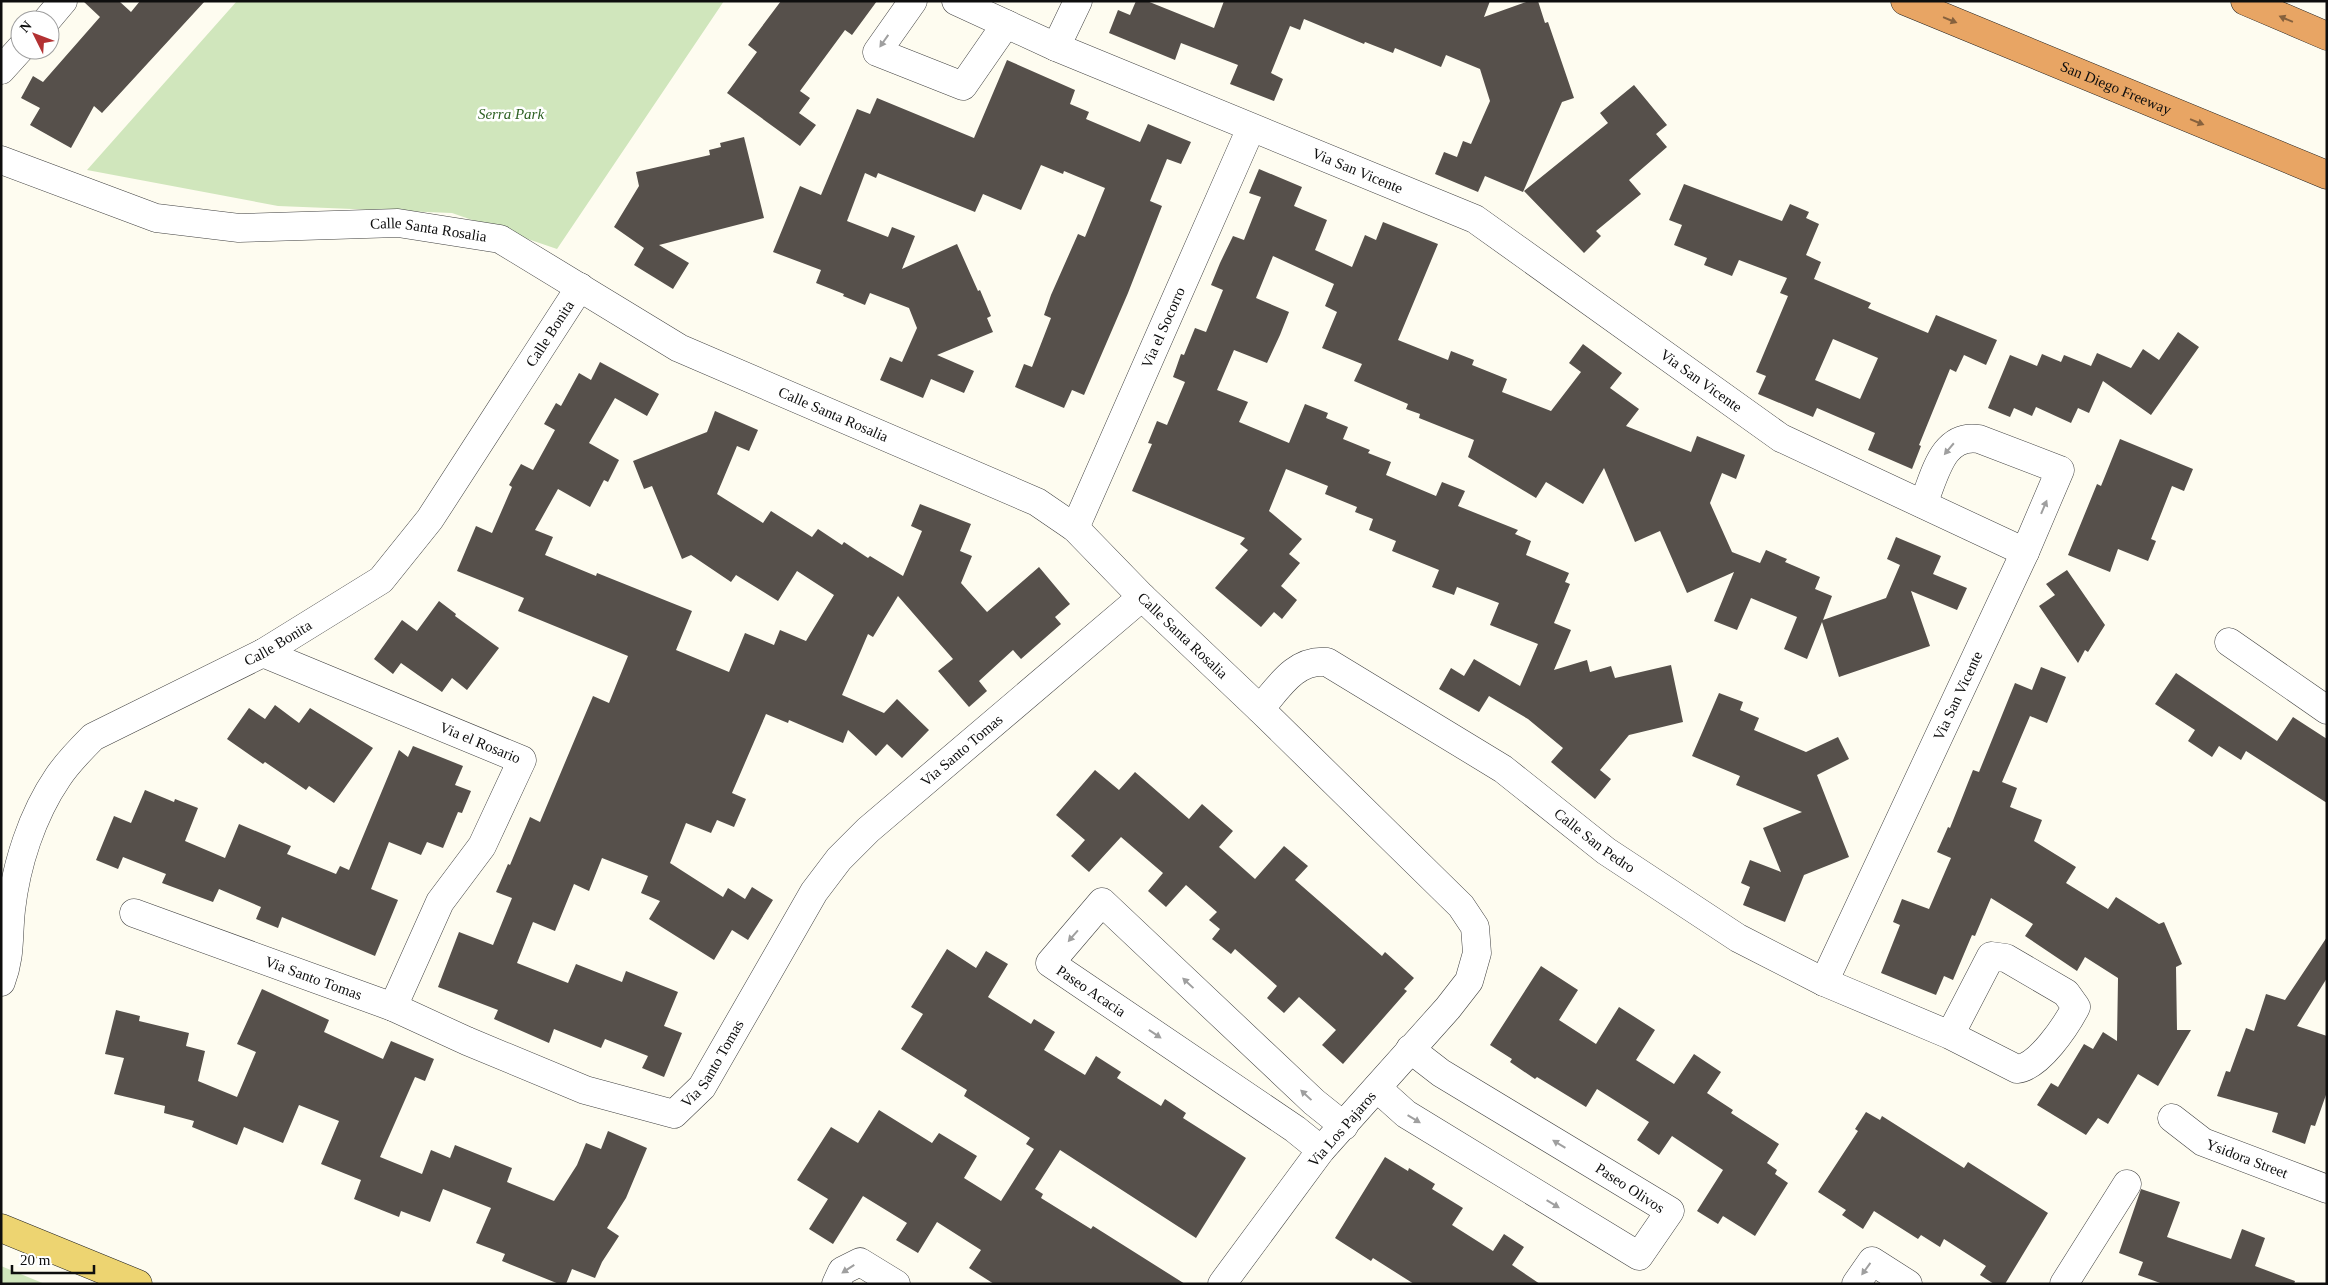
<svg xmlns="http://www.w3.org/2000/svg" width="2328" height="1285" font-family="'Times New Roman',serif">
<style>
.green{fill:#d0e6bc}
.building{fill:#56504b;fill-rule:evenodd}
.lines{fill:none;stroke-linecap:round;stroke-linejoin:round}
.minor-casing{stroke:#414141;stroke-width:29}
.major-casing{stroke:#1f1f1f;stroke-width:29}
.highway-casing{stroke:#1f1f1f;stroke-width:29}
.minor{stroke:#fff;stroke-width:28}
.major{stroke:#edd471;stroke-width:28}
.highway{stroke:#e8a564;stroke-width:28}
.oneway{fill:#86613d}
.oneway2{fill:#9f9f9f}
.labels{text-anchor:middle;dominant-baseline:central;stroke-width:5;stroke-linejoin:round;paint-order:stroke}
.street-label{font-size:15px;fill:#0e0e0e;stroke:#fff}
.park-label{font-size:15px;font-style:italic;fill:#2e6123;stroke:#fff}
</style>
<rect width="100%" height="100%" fill="#fefcf0"/>
<!-- green -->
<g class="green">
<path d="M237 1H724L557 249 452 213 278 206 87 170Z"/>
<path d="M1 1266 45 1284H1Z"/>
</g>
<!-- building -->
<g class="building">
<path d="M83 1H119L131 12 140 1H205L102 113 94 106 71 148 30 125 40 108 21 98 33 76 43 82 100 17Z"/>
<path d="M781 1H877L852 35 845 30 800 91 810 98 799 113 816 125 800 146 727 93 757 52 748 45Z"/>
<path d="M1136 1H1147L1214 28 1224 1H1490L1484 17 1529 1H1538L1545 23 1548 22 1574 98 1562 102 1523 192 1485 176 1478 192 1435 174 1444 152 1457 157 1463 141 1471 144 1490 101 1480 69 1446 55 1441 67 1395 48 1393 53 1365 42 1364 44 1304 19 1300 30 1290 26 1271 73 1283 79 1274 101 1230 84 1238 65 1181 43 1175 60 1109 33 1118 10 1130 15Z"/>
<path d="M1007 60 1075 90 1070 104 1089 112 1086 119 1140 142 1148 124 1191 142 1181 164 1167 159 1150 201 1162 206 1128 293 1084 395 1072 390 1064 408 1015 387 1024 364 1032 367 1051 318 1044 315 1051 295 1078 234 1085 237 1105 188 1064 171 1063 174 1041 165 1021 210 983 194 975 212 878 173 876 178 865 173 847 221 888 237 892 227 915 236 902 269 957 244 978 291 980 290 991 316 987 318 993 332 937 355 974 371 964 393 931 379 923 398 880 380 890 357 902 362 917 328 909 308 870 293 865 305 843 296 844 294 816 283 821 270 773 252 800 186 821 195 857 109 870 114 877 98 974 138Z"/>
<path d="M1634 85 1667 125 1656 134 1667 147 1629 180 1641 194 1596 231 1601 236 1584 253 1524 191 1608 123 1600 113Z"/>
<path d="M744 137 764 218 659 245 689 263 673 289 634 265 644 248 614 227 639 186 636 172 710 155 709 150 721 147 720 143Z"/>
<path d="M1259 169 1302 187 1294 206 1327 220 1315 250 1352 267 1365 235 1376 240 1383 222 1438 244 1398 340 1448 360 1451 351 1474 360 1472 365 1507 379 1502 392 1551 411 1581 372 1569 363 1583 344 1622 373 1610 388 1639 409 1626 426 1691 452 1697 436 1745 455 1736 479 1722 473 1710 503 1732 552 1760 563 1766 550 1787 559 1785 562 1820 577 1815 589 1832 596 1823 620 1886 598 1900 565 1887 559 1896 537 1941 556 1933 574 1967 588 1957 610 1911 591 1930 646 1839 677 1822 622 1807 659 1784 649 1797 617 1751 598 1737 630 1714 621 1734 572 1687 593 1660 531 1635 542 1604 468 1583 504 1546 482 1536 498 1468 457 1474 440 1419 418 1420 414 1406 409 1408 404 1354 381 1362 364 1322 348 1337 312 1325 306 1334 284 1273 256 1256 298 1289 312 1280 335 1267 363 1234 350 1217 390 1248 402 1239 422 1289 443 1305 404 1328 413 1326 418 1348 427 1343 439 1370 450 1368 453 1391 462 1386 475 1436 496 1442 482 1465 491 1458 506 1518 530 1515 534 1531 541 1526 555 1569 573 1565 582 1570 584 1554 623 1571 630 1554 670 1587 660 1590 672 1611 666 1615 678 1671 665 1683 722 1629 735 1600 770 1611 779 1595 799 1551 762 1563 748 1528 719 1489 696 1479 712 1439 689 1451 668 1464 676 1474 659 1520 686 1538 644 1490 625 1499 603 1457 587 1454 595 1432 587 1439 570 1392 551 1396 541 1369 530 1373 519 1355 512 1357 507 1325 494 1328 486 1286 469 1269 511 1302 539 1289 554 1300 563 1281 586 1297 600 1282 619 1274 612 1261 627 1215 588 1248 550 1240 544 1245 538 1132 491 1152 444 1148 443 1157 421 1167 425 1185 382 1173 377 1181 354 1184 355 1195 328 1206 332 1223 290 1211 285 1220 263 1233 236 1244 240 1261 197 1249 193Z"/>
<path d="M1684 184 1782 221 1790 204 1809 212 1806 218 1819 224 1806 255 1821 262 1814 279 1871 303 1868 308 1928 333 1936 315 1997 340 1986 365 1964 355 1956 372 1950 369 1919 445 1921 446 1912 469 1868 450 1875 433 1817 408 1813 417 1758 394 1766 376 1756 372 1788 296 1780 293 1787 278 1739 260 1732 276 1704 265 1707 258 1674 245 1682 225 1669 220ZM1833 339 1878 358 1860 399 1815 380Z"/>
<path d="M2178 332 2199 347 2151 415 2103 381 2089 413 2078 408 2071 423 2036 407 2032 416 2014 408 2010 417 1988 408 2010 355 2037 366 2042 354 2061 362 2064 355 2091 366 2097 353 2131 368 2143 349 2159 360Z"/>
<path d="M600 362 659 394 647 416 615 398 589 443 619 460 608 482 604 480 590 507 558 489 535 530 553 537 545 555 596 576 597 573 692 611 676 650 729 672 745 633 774 645 780 630 806 641 834 595 797 571 778 601 736 575 731 582 691 555 682 559 652 486 644 489 633 461 707 432 715 411 758 430 749 451 737 446 717 494 763 523 771 511 812 537 818 529 842 545 844 542 868 558 870 556 903 576 922 531 911 526 920 504 971 524 960 551 972 556 961 583 987 612 1039 567 1070 604 1055 617 1061 624 1021 659 1013 650 979 681 987 691 969 707 938 671 953 659 898 596 873 637 868 634 842 695 884 713 897 699 929 730 902 758 887 744 876 756 848 730 843 743 789 720 788 723 766 714 732 793 746 799 734 827 717 820 711 833 686 823 670 863 723 897 728 888 745 899 752 887 773 900 748 940 732 930 714 960 649 919 660 901 641 893 648 876 602 858 589 891 574 884 555 931 533 922 517 963 568 983 576 964 622 982 626 971 678 992 664 1026 682 1033 664 1077 642 1068 648 1056 605 1039 601 1048 554 1029 549 1043 494 1019 498 1010 438 987 459 932 493 945 512 898 496 892 508 864 510 865 530 817 540 822 593 696 609 703 628 656 518 611 524 598 457 571 476 526 492 533 512 487 509 485 521 464 533 470 555 430 544 424 556 403 561 406 579 373 591 380Z"/>
<path d="M2120 439 2193 469 2184 491 2172 486 2151 539 2156 541 2148 561 2118 549 2110 572 2068 555 2097 484 2101 486Z"/>
<path d="M2067 570 2105 625 2088 652 2085 650 2078 663 2039 606 2055 595 2046 584Z"/>
<path d="M439 601 456 614 455 616 499 648 467 690 452 678 442 692 401 663 393 674 374 659 402 620 417 631Z"/>
<path d="M2041 667 2066 677 2047 723 2030 716 2002 782 2017 788 2010 807 2042 820 2034 841 2076 867 2066 883 2108 909 2116 897 2159 924 2164 922 2182 964 2176 967 2177 1030H2191L2158 1086 2138 1074 2108 1124 2098 1118 2086 1135 2037 1105 2051 1083 2058 1087 2084 1044 2093 1049 2103 1032 2117 1041 2118 978 2085 957 2077 971 2025 936 2033 924 1991 898 1975 936 1972 935 1953 980 1944 976 1936 995 1881 973 1900 925 1893 922 1902 899 1929 909 1951 858 1937 852 1948 827 1950 828 1973 770 1979 772 2015 683 2032 690Z"/>
<path d="M2176 673 2277 741 2293 717 2327 739V803L2246 751 2241 760 2219 746 2212 757 2188 741 2195 730 2155 704Z"/>
<path d="M1719 693 1743 702 1740 710 1759 718 1754 730 1806 752 1838 737 1849 759 1817 775 1849 857 1804 875 1785 922 1743 905 1750 887 1741 883 1750 860 1781 872 1763 828 1802 812 1736 785 1740 776 1692 756Z"/>
<path d="M275 705 299 723 310 708 373 748 334 803 309 786 306 790 265 762 263 764 227 739 249 708 265 719Z"/>
<path d="M413 746 463 766 455 785 471 791 462 813 458 812 443 848 427 842 421 855 389 842 371 889 398 900 375 956 282 917 278 928 256 919 261 907 219 889 213 902 162 883 166 874 123 857 118 869 96 860 114 816 131 823 145 790 174 802 175 799 198 808 185 841 225 858 239 824 291 846 287 854 336 874 340 866 349 870 399 750 408 757Z"/>
<path d="M1095 770 1119 790 1135 772 1189 819 1202 804 1233 831 1219 847 1255 879 1284 846 1308 866 1295 880 1382 956 1385 952 1414 978 1404 989 1407 991 1343 1064 1322 1045 1336 1030 1299 997 1284 1013 1267 998 1277 986 1235 949 1231 954 1212 939 1220 929 1209 920 1217 912 1186 885 1166 907 1148 891 1163 873 1121 837 1089 872 1071 856 1085 840 1056 815Z"/>
<path d="M2327 937V978L2297 1026 2327 1036V1092L2315 1126 2311 1125 2305 1144 2272 1132 2278 1113 2217 1096 2226 1071 2230 1072 2246 1028 2254 1031 2266 994 2285 1000Z"/>
<path d="M947 949 976 968 986 951 1008 964 988 997 1031 1024 1034 1019 1055 1032 1044 1050 1085 1075 1096 1056 1121 1072 1117 1078 1161 1106 1165 1099 1186 1113 1183 1118 1246 1158 1196 1238 1060 1150 1035 1189 1043 1194 1041 1198 1091 1229 1093 1226 1185 1284H994L969 1268 981 1250 937 1222 918 1253 896 1240 907 1223 863 1196 833 1244 809 1229 828 1199 797 1180 831 1127 858 1143 879 1110 932 1143 939 1133 977 1156 964 1178 1001 1201 1034 1149 1026 1144 1030 1138 964 1096 967 1090 901 1049 923 1014 911 1007Z"/>
<path d="M1541 966 1578 990 1559 1020 1596 1044 1619 1007 1655 1030 1636 1060 1674 1084 1694 1054 1721 1072 1707 1093 1733 1110 1731 1113 1779 1144 1767 1163 1777 1170 1775 1174 1788 1183 1755 1236 1723 1216 1718 1224 1697 1211 1723 1170 1672 1136 1659 1155 1637 1140 1649 1122 1597 1089 1586 1107 1537 1077 1535 1079 1510 1062 1512 1059 1490 1045Z"/>
<path d="M262 989 329 1020 324 1032 383 1059 391 1041 434 1059 425 1081 415 1077 380 1157 422 1174 431 1150 450 1158 455 1145 512 1168 507 1182 554 1201 577 1165 586 1143 601 1149 608 1131 647 1148 626 1198 607 1228 619 1236 602 1262 595 1278 572 1269 566 1284H559L502 1261 505 1254 476 1243 491 1208 443 1189 430 1222 401 1211 399 1217 354 1199 361 1180 321 1164 339 1121 299 1105 283 1143 244 1127 237 1145 192 1127 194 1121 164 1113 165 1106 114 1094 124 1058 105 1054 116 1010 140 1016 139 1021 189 1033 186 1046 205 1051 198 1081 237 1097 256 1052 237 1044Z"/>
<path d="M1866 1112 1880 1120 1882 1116 1964 1168 1968 1162 2048 1213 2005 1284H1994L1980 1275 1986 1266 1944 1239 1940 1247 1921 1235 1918 1239 1874 1211 1863 1229 1842 1215 1846 1210 1818 1192 1858 1131 1855 1129Z"/>
<path d="M1385 1157 1408 1171 1409 1168 1435 1184 1432 1189 1463 1208 1452 1225 1493 1251 1504 1234 1524 1247 1512 1265 1540 1284H1414L1373 1258 1371 1261 1335 1238Z"/>
<path d="M2141 1189 2180 1202 2167 1237 2231 1259 2242 1229 2265 1238 2255 1266 2295 1281 2294 1284H2163L2138 1275 2143 1262 2119 1253Z"/>
</g>
<g class="lines">
<defs>
<g id="minor">
<path d="M913 1 877 52 963 86 1006 24"/>
<path id="s1" d="M956 1 1056 47 1475 219 1781 438 2025 552"/>
<path d="M47 20 63 1"/>
<path d="M1056 47 1078 1"/>
<path d="M1 70 20 49"/>
<path id="s2" d="M1 160 156 218 239 228 398 223 500 239 679 348 1037 502 1075 528 1142 597 1260 709 1461 906 1475 927 1477 953 1469 981 1448 1008 1321 1150 1222 1284"/>
<path id="s3" d="M1075 528 1251 128"/>
<path d="M2229 642 2327 710"/>
<path id="s4" d="M263 653 522 760 482 846 440 902 393 1007"/>
<path id="s5" d="M1260 709C1279 687 1295 659 1327 662L1503 769 1606 851 1738 938 1824 982 1950 1035 2017 1069C2039 1067 2066 1026 2076 1007L2066 993 2006 958 1991 956 1950 1035"/>
<path id="s6" d="M134 913 393 1007 467 1041 585 1090 674 1114 702 1087 814 892 839 859 868 830 1142 597"/>
<path id="s7" d="M1 982C11 955 8 938 11 910 16 865 32 815 58 777 68 762 81 749 93 737L263 653 381 580 430 519 580 287"/>
<path id="s8" d="M1824 982 2025 552 2060 470 1979 439C1942 433 1935 476 1923 504"/>
<path d="M1377 1088 1406 1114 1639 1256 1670 1211 1441 1073 1410 1049"/>
<path id="s9" d="M2172 1118 2203 1142 2327 1189"/>
<path d="M1321 1150 1295 1129 1050 963 1102 902 1314 1102 1344 1126"/>
<path d="M836 1284 842 1271 860 1262 896 1284"/>
<path d="M1856 1284 1872 1261 1908 1284"/>
<path d="M2064 1284 2127 1184"/>
</g>
<path id="major" d="M1 1228 138 1284"/>
<g id="highway">
<path id="s10" d="M1905 1 2327 175"/>
<path d="M2245 1 2327 36"/>
</g>
</defs>
<!-- minor casing -->
<use href="#minor" class="minor-casing"/>
<!-- major casing -->
<use href="#major" class="major-casing"/>
<!-- highway casing -->
<use href="#highway" class="highway-casing"/>
<!-- minor -->
<use href="#minor" class="minor"/>
<!-- major -->
<use href="#major" class="major"/>
<!-- highway -->
<use href="#highway" class="highway"/>
</g>
<!-- one-way arrows -->
<defs><path id="oneway-solid" d="M-6-.8H1V-3.2L6.5 0L1 3.2V.8H-6Z" transform="scale(1.25)"/></defs>
<g class="oneway">
<use href="#oneway-solid" transform="translate(2286 19) rotate(-157)"/>
<use href="#oneway-solid" transform="translate(1950 20) rotate(22)"/>
<use href="#oneway-solid" transform="translate(2197 122) rotate(22)"/>
</g>
<g class="oneway2">
<use href="#oneway-solid" transform="translate(884 41) rotate(125)"/>
<use href="#oneway-solid" transform="translate(1949 449) rotate(130)"/>
<use href="#oneway-solid" transform="translate(2044 507) rotate(-67)"/>
<use href="#oneway-solid" transform="translate(1073 936) rotate(131)"/>
<use href="#oneway-solid" transform="translate(1188 983) rotate(-137)"/>
<use href="#oneway-solid" transform="translate(1155 1034) rotate(34)"/>
<use href="#oneway-solid" transform="translate(1306 1095) rotate(-137)"/>
<use href="#oneway-solid" transform="translate(1414 1119) rotate(31)"/>
<use href="#oneway-solid" transform="translate(1559 1144) rotate(-149)"/>
<use href="#oneway-solid" transform="translate(1553 1204) rotate(31)"/>
<use href="#oneway-solid" transform="translate(848 1269) rotate(147)"/>
<use href="#oneway-solid" transform="translate(1866 1269) rotate(126)"/>
</g>
<g class="labels">
<!-- street labels -->
<g class="street-label">
<text stroke="none"><textPath href="#s10" startOffset="228">San Diego Freeway</textPath></text>
<text stroke="none"><textPath href="#s1" startOffset="436">Via San Vicente</textPath></text>
<text stroke="none"><textPath href="#s2" startOffset="439">Calle Santa Rosalia</textPath></text>
<text stroke="none"><textPath href="#s3" startOffset="219">Via el Socorro</textPath></text>
<text stroke="none"><textPath href="#s7" startOffset="896">Calle Bonita</textPath></text>
<text stroke="none"><textPath href="#s1" startOffset="841">Via San Vicente</textPath></text>
<text stroke="none"><textPath href="#s2" startOffset="889">Calle Santa Rosalia</textPath></text>
<text stroke="none"><textPath href="#s2" startOffset="1309">Calle Santa Rosalia</textPath></text>
<text stroke="none"><textPath href="#s7" startOffset="476">Calle Bonita</textPath></text>
<text stroke="none"><textPath href="#s8" startOffset="316">Via San Vicente</textPath></text>
<text stroke="none"><textPath href="#s4" startOffset="235">Via el Rosario</textPath></text>
<text stroke="none"><textPath href="#s6" startOffset="1046">Via Santo Tomas</textPath></text>
<text stroke="none"><textPath href="#s5" startOffset="408">Calle San Pedro</textPath></text>
<text stroke="none"><textPath href="#s6" startOffset="191">Via Santo Tomas</textPath></text>
<text transform="translate(1091 991) rotate(34)">Paseo Acacia</text>
<text stroke="none"><textPath href="#s6" startOffset="641">Via Santo Tomas</textPath></text>
<text transform="translate(1342 1129) rotate(-49)">Via Los Pajaros</text>
<text stroke="none"><textPath href="#s9" startOffset="86">Ysidora Street</textPath></text>
<text transform="translate(1630 1188) rotate(33)">Paseo Olivos</text>
</g>
<!-- park labels -->
<g class="park-label">
<text x="511" y="114">Serra Park</text>
</g>
</g>
<!-- border -->
<rect width="2328" height="1285" fill="none" stroke="#0e0e0e" stroke-width="5"/>
<!-- north arrow -->
<g transform="translate(35 35) rotate(312)"><circle r="24" fill="#ffffff" stroke="#9f9f9f"/>
<path d="M0-4L9 19L0 12L-9 19Z" fill="#b33132"/>
<text y="-8" font-size="14" font-weight="bold" text-anchor="middle" fill="#0e0e0e">N</text>
</g>
<!-- scale -->
<path d="M12 1265v8h82v-8" fill="none" stroke="#0e0e0e" stroke-width="2.5"/>
<text x="20" y="1265" font-size="15" fill="#0e0e0e" stroke="#ffffff" stroke-width="4" paint-order="stroke">20 m</text>
</svg>
